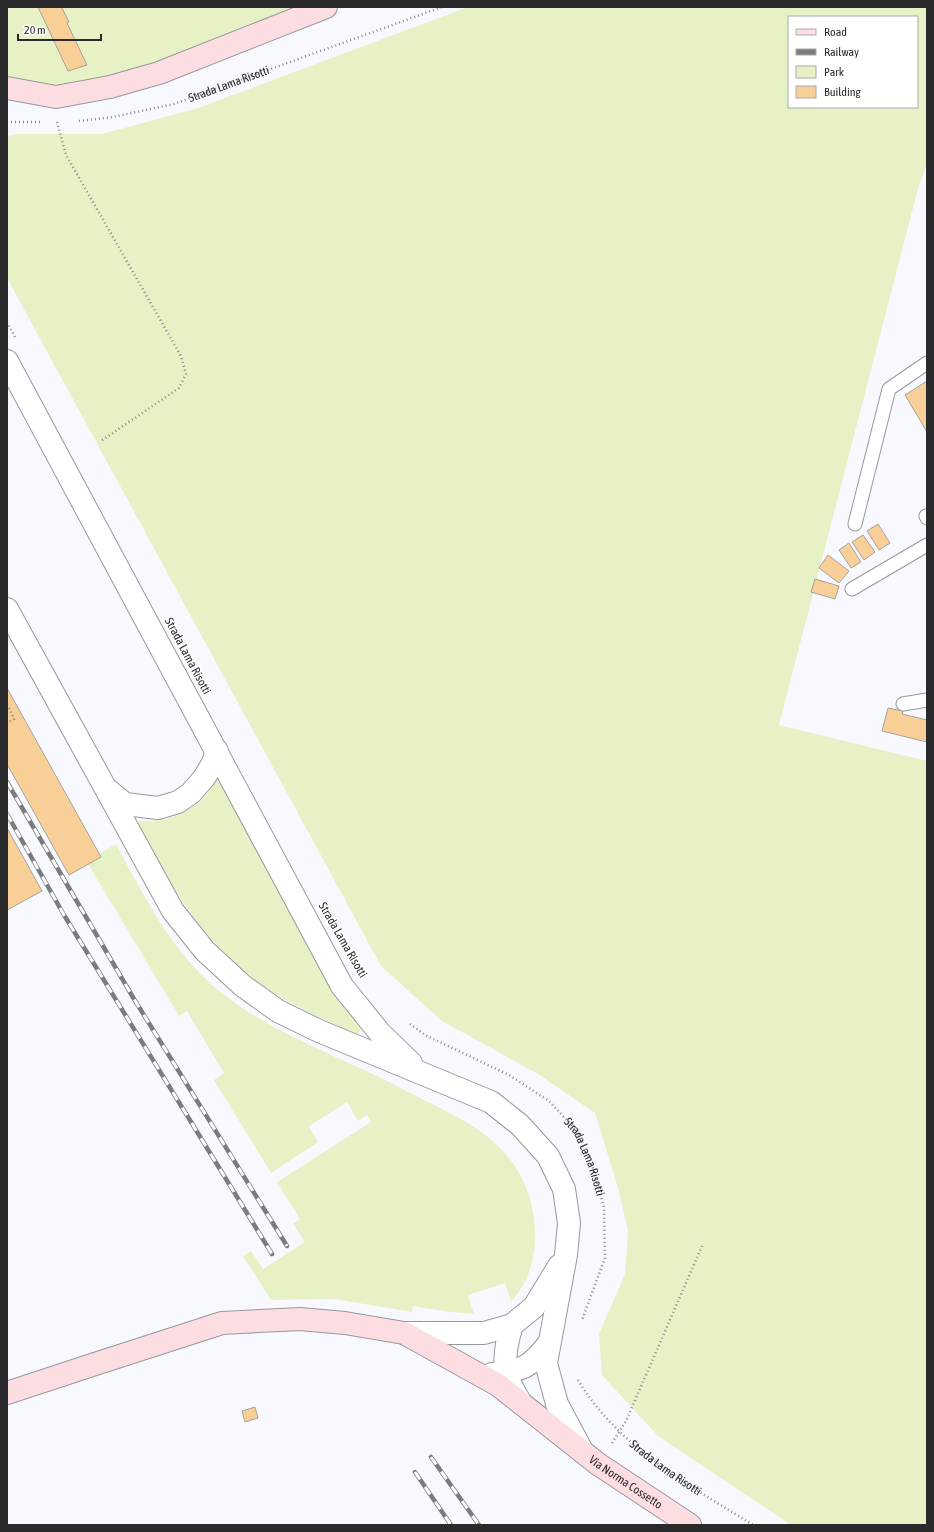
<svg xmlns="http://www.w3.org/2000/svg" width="934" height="1532" font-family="'Asap Condensed',sans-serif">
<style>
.green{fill:#e6f2c6;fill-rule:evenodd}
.building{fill:#f8cf97;stroke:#a5a29e}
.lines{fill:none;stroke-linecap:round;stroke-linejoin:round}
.lane-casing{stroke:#97989c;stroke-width:15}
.street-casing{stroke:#97989c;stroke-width:24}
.secondary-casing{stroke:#97989c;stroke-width:24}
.path{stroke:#88888c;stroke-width:2.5;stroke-dasharray:1 3;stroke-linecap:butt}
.lane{stroke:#fff;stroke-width:13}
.street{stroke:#fff;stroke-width:22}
.secondary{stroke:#fcdde1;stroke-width:22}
.rail-casing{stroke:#7c7c7f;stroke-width:4.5}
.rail{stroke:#fff;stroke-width:3;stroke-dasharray:9;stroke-linecap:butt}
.secondary-bridge-casing{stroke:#97989c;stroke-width:24;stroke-linecap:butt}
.secondary-bridge{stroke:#fcdde1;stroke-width:22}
.labels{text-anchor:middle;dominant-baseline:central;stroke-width:3;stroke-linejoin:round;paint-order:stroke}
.street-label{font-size:12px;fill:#2a2a2c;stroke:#fff}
</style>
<rect width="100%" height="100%" fill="#f8f9fe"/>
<!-- green -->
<g class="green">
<path d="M7 7H317L56 97 7 75Z"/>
<path d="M468 7H927V165L919 185 779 725 927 761V1525H791L658 1436 602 1375 599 1334 625 1274 628 1231 618 1188 595 1113 538 1074 442 1021 381 966 7 278V136L18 134H102L198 108ZM789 17H917V107H789Z"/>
<path d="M218 778H221L338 1000 361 1029 357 1035C329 1021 299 1009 273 992 208 951 173 890 137 823L139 821C175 822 200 810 218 778Z"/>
<path d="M116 844C145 898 173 955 223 994 260 1023 302 1041 344 1061 370 1072 395 1085 420 1098 448 1112 481 1127 502 1150 525 1175 535 1203 535 1236 535 1259 528 1285 511 1301L505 1283 468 1295 474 1314 450 1312 413 1306 412 1312 334 1299 271 1300 243 1256 251 1251 263 1269 305 1242 293 1224 300 1219 277 1182 371 1122 367 1115 358 1121 347 1102 309 1126 318 1142 271 1173 214 1080 224 1073 187 1011 179 1016 88 864 101 857 99 854Z"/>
</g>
<!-- building -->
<g class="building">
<path d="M38 7H64L62 8 69 22 67 23 87 65 68 71Z"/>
<path d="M927 381V432L905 395Z"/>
<path d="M878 524 890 543 879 550 867 531Z"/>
<path d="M863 535 875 552 864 560 852 542Z"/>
<path d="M849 543 861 562 851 568 839 550Z"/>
<path d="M828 555 849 571 839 583 819 568Z"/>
<path d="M815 579 839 586 835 599 811 592Z"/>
<path d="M7 688 101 857 69 875 7 764Z"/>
<path d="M888 708 903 711 902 714 927 720V742L882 731Z"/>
<path d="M7 828 42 891 7 910Z"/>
<path d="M255 1407 258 1418 245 1422 242 1411Z"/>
</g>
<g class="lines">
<defs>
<g id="lane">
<path d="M926 516 927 518"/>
<path d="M855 524 889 389 927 363"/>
<path d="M852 589 927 545"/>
<path d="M903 704 927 700"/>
</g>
<g id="street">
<path d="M7 361 342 986 380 1033 411 1063"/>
<path d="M7 609 173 911 205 951 243 986 278 1011 319 1031 491 1102 520 1125 548 1156 564 1189 569 1223 566 1255 546 1363 557 1404 582 1451"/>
<path d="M108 790 125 804 158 808 178 802 191 793 204 778 213 763 217 751"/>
<path d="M512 1325C502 1356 502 1375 521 1403"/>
<path d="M404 1333H484L512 1325 534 1307 559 1266"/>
<path d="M492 1374C522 1371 531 1367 549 1343"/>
</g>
<g id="secondary">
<path d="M7 88 56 97 110 87 159 73 326 7"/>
<path id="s4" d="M404 1333 498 1385 598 1464 690 1525"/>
<path d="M7 1393 95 1364"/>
</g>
</defs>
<!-- lane casing -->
<use href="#lane" class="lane-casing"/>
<!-- street casing -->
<use href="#street" class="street-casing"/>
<!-- secondary casing -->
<use href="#secondary" class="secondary-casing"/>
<!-- path -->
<g class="path">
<path id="s1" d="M79 121 113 117 174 104 442 7"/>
<path d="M7 122H42"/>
<path d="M57 122 66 155 181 356 186 374 179 388 101 441"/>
<path d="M7 322 15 337"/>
<path d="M9 708 14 719 9 722"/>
<path id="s2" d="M410 1024 425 1035 509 1075 549 1101 577 1131 592 1165 604 1207 605 1258 582 1320"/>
<path id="s3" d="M578 1380C618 1447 689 1485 753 1525"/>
<path d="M612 1443 626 1421 703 1244"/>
</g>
<!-- lane -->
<use href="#lane" class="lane"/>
<!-- street -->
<use href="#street" class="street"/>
<!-- secondary -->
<use href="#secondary" class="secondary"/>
<defs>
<g id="rail">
<path d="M7 782 134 999 287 1246"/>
<path d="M7 814 64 915 272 1254"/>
<path d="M431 1457 479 1525"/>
<path d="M415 1472 451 1525"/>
</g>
</defs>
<!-- rail casing -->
<use href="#rail" class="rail-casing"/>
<!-- rail -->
<use href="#rail" class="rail"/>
<defs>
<path id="secondary-bridge" d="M95 1364 222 1323 300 1319 345 1323 404 1333"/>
</defs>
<!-- secondary-bridge casing -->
<use href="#secondary-bridge" class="secondary-bridge-casing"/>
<!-- secondary-bridge -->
<use href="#secondary-bridge" class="secondary-bridge"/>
</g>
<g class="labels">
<!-- street labels -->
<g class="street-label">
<text stroke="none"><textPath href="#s1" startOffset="155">Strada Lama Risotti</textPath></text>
<text transform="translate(188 656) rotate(62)">Strada Lama Risotti</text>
<text transform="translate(343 940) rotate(60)">Strada Lama Risotti</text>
<text stroke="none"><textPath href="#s2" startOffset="227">Strada Lama Risotti</textPath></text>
<text stroke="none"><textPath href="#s3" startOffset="125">Strada Lama Risotti</textPath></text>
<text stroke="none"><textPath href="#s4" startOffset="268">Via Norma Cossetto</textPath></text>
</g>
</g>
<!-- border -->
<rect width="934" height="1532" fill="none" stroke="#2a2a2c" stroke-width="16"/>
<!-- legend -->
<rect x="788" y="16" width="130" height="92" fill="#ffffff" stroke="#aaaaab"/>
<rect x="796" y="29" width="20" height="6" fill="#fcdde1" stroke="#aaaaab"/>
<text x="824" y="36" font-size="12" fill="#2a2a2c">Road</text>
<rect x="796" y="49" width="20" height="6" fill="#7c7c7f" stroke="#aaaaab"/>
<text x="824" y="56" font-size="12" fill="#2a2a2c">Railway</text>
<rect x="796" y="66" width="20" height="12" fill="#e6f2c6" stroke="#aaaaab"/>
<text x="824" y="76" font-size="12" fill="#2a2a2c">Park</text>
<rect x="796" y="86" width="20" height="12" fill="#f8cf97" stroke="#aaaaab"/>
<text x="824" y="96" font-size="12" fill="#2a2a2c">Building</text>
<!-- scale -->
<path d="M18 34v6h83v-6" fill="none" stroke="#2a2a2c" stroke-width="2"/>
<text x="24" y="34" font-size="12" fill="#2a2a2c" stroke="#ffffff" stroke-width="3" paint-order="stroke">20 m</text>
</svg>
